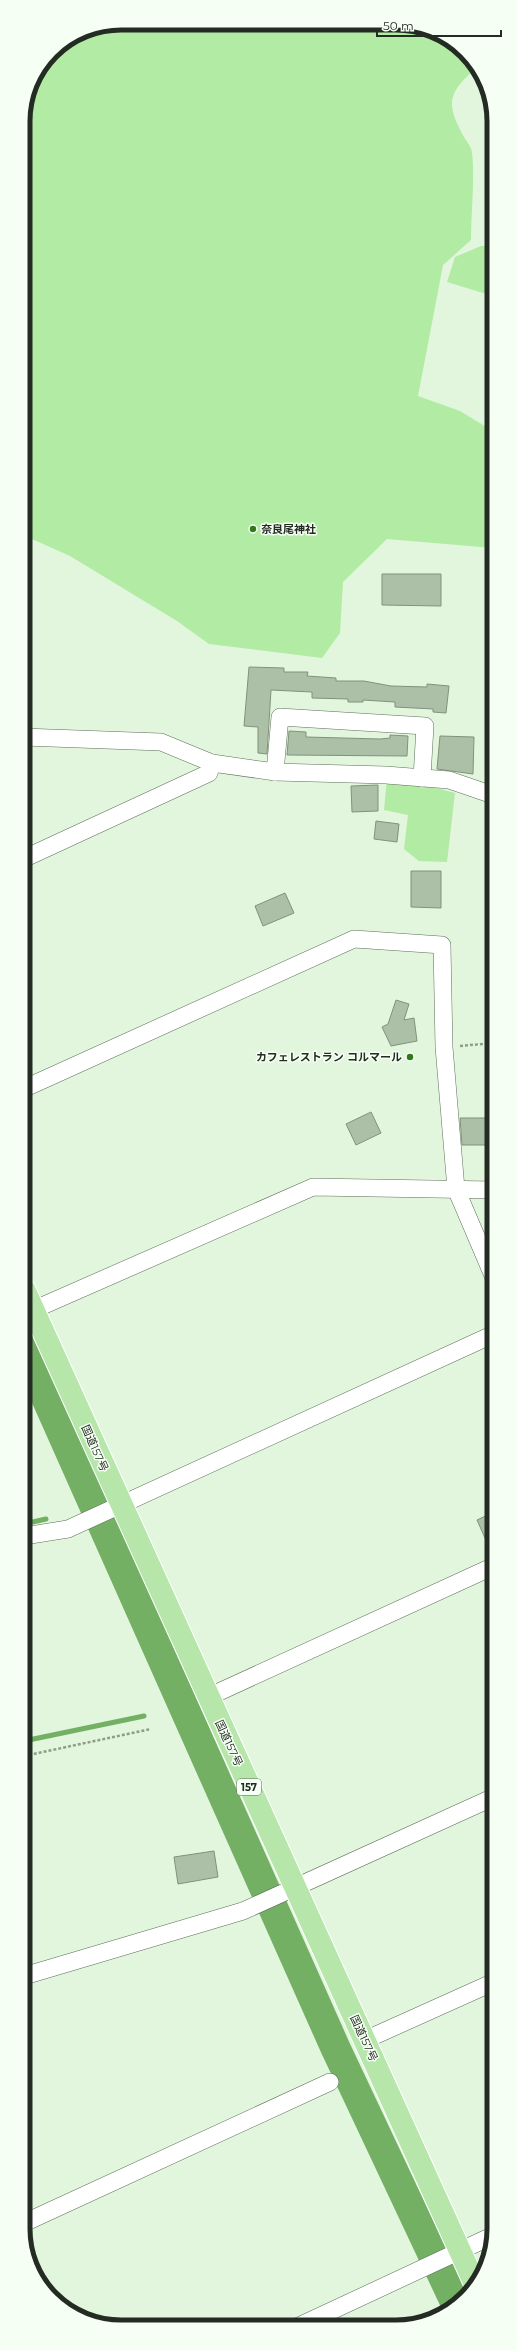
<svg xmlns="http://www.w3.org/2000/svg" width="517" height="2350" font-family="Montserrat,'Noto Sans JP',sans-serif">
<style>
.green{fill:#b2eba4}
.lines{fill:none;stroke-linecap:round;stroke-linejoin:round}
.stream{stroke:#73b064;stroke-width:5}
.river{stroke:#73b064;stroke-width:30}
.building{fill:#acc0a7;stroke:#80927b}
.minor-casing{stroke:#5d6f59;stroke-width:18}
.trunk-casing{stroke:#fff;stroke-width:24}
.path{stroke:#8e9e8b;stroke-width:2.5;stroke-dasharray:3 2;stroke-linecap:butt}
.minor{stroke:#fff;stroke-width:17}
.trunk{stroke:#b6e6aa;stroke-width:22}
.poi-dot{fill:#32791c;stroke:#f6fff4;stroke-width:1.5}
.labels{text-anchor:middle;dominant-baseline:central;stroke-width:3;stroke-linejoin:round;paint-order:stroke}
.shield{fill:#f6fff4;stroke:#626b61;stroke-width:1}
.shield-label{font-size:10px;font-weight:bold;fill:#232b22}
.poi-label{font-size:11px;font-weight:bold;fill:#232b22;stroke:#f6fff4;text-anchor:start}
.street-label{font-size:11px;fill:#232b22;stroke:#f6fff4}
.rim{fill:none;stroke:#232b22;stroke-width:5}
</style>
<rect width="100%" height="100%" fill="#e1f6dc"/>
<!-- green -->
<g class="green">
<path d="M121 23 415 25C440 34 464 44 475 69 447 94 446 104 464 137 467 142 472 148 472 153 475 177 471 214 471 240L443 265 418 396 460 411 493 431V548L387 539 343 582 340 633 322 658 209 644 177 621 70 556 23 535V115L31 84 52 52 84 30Z"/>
<path d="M481 246H493V296L447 282 455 257Z"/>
<path d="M387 779 418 783 455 793 447 862 419 861 404 849 408 815 384 810Z"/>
</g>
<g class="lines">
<!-- stream -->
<g class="stream">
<path d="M24 1524 46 1519"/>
<path d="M24 1741 144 1716"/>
</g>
<!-- river -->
<path class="river" d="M24 1348 335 2047 456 2304"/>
</g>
<!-- building -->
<g class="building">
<path d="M382 574H441V606L382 605Z"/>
<path d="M249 667 284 668V672H308L307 676 336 678V681H364L391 686 427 687V684L449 686 446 713 433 712V709L395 707V702L363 700V702H348V699L312 698V692L271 690 267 754 258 753V727L244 726Z"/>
<path d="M289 731 306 732V737L380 739 390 738V735L408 736 407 756 287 755Z"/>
<path d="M440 736 474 737 473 774 437 769Z"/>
<path d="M378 785V811L352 812 351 786Z"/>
<path d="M376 821 399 824 397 842 374 839Z"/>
<path d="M411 871H441V908L411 907Z"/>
<path d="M285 893 294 913 263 926 255 906Z"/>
<path d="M396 1000 409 1004 404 1020 414 1018 417 1041 391 1046 382 1027 388 1024Z"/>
<path d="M371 1112 381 1133 356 1145 346 1124Z"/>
<path d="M460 1118H493V1145H462Z"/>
<path d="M494 1512V1556H493L477 1520Z"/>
<path d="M214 1851 218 1877 178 1884 174 1857Z"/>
</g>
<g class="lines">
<defs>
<g id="minor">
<path d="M23 737 161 742 212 763 275 772 386 775 449 780 493 795"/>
<path d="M275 772 280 717 425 726 422 778"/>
<path d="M23 859 209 773 212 763"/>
<path d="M23 1089 354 939 442 945 444 1047 456 1189 494 1278"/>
<path d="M33 1310 313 1187 493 1190"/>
<path d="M24 1536 68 1529 494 1334"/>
<path d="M208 1697 494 1566"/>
<path d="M24 1976 243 1911 494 1797"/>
<path d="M365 2040 494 1982"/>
<path d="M24 2223 330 2082"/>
<path d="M299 2326 494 2235"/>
</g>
<path id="trunk" d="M24 1289 475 2284"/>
</defs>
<!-- minor casing -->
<use href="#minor" class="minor-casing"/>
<!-- trunk casing -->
<use href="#trunk" class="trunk-casing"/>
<!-- path -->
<g class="path">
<path d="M460 1046 493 1043"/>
<path d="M24 1756 151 1729"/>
</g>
<!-- minor -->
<use href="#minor" class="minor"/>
<!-- trunk -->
<use href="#trunk" class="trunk"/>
</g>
<!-- markers -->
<g class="poi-dot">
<circle cx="253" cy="529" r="4"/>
<circle cx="410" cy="1057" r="4"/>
</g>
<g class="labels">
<!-- shield labels -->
<rect class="shield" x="237" y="1779" width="24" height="16" rx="3"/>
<g class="shield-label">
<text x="249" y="1787">157</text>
</g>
<!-- poi labels -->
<g class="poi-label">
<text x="261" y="529">奈良尾神社</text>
<text x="402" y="1057" text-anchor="end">カフェレストラン コルマール</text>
</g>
<!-- street labels -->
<g class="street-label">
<text transform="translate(95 1448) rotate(66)">国道157号</text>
<text transform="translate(229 1743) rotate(65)">国道157号</text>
<text transform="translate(364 2038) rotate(65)">国道157号</text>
</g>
</g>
<!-- crop -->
<path d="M0 0H517V2350H0ZM121 30H396A91 91 0 0 1 487 121V2229A91 91 0 0 1 396 2320H121A91 91 0 0 1 30 2229V121A91 91 0 0 1 121 30Z" fill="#f6fff4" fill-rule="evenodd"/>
<path class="rim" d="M121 30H396A91 91 0 0 1 487 121V2229A91 91 0 0 1 396 2320H121A91 91 0 0 1 30 2229V121A91 91 0 0 1 121 30Z"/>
<!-- scale -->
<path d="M377 30v6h124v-6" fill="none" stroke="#232b22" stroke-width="2"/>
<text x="383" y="30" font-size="12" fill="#232b22" stroke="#f6fff4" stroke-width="3" paint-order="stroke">50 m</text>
</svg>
